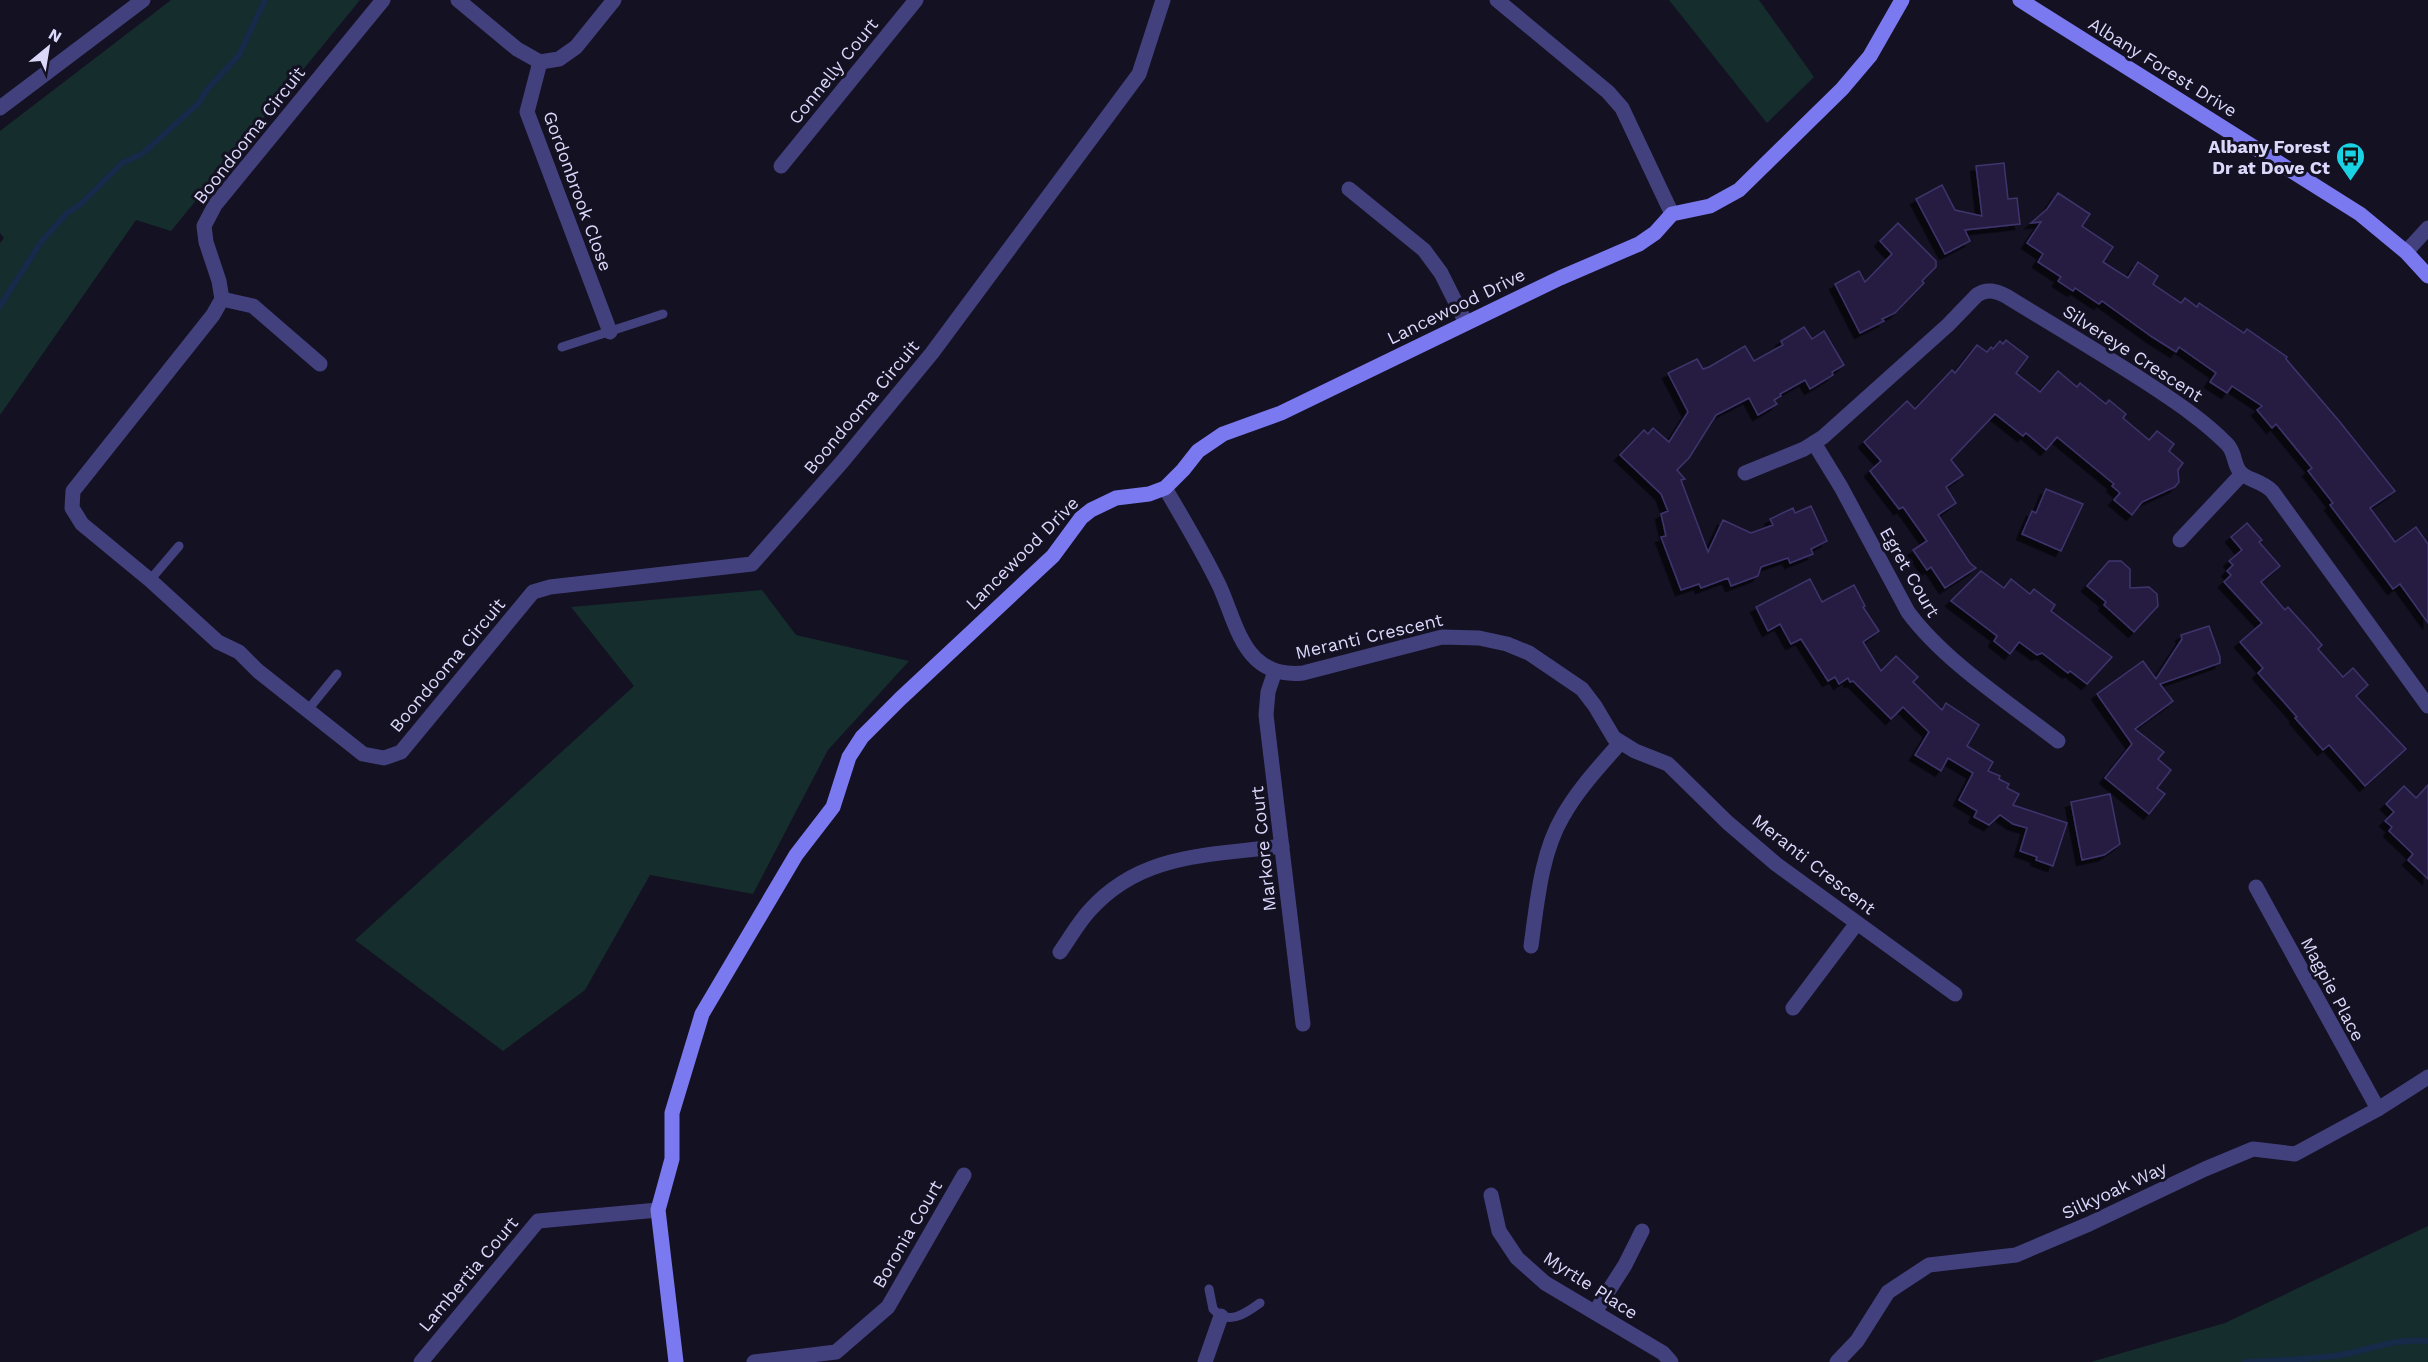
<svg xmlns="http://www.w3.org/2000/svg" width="2428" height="1362" font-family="'Work Sans',sans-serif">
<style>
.green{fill:#152d2c}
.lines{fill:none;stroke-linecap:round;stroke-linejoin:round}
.stream{stroke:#162a49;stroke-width:6}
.building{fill:#261f42;stroke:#3e346c;stroke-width:1.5;filter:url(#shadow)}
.lane{stroke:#43417d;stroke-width:9}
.street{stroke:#43417d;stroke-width:15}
.secondary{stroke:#7b79f0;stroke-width:15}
.labels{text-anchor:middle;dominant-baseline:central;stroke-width:6;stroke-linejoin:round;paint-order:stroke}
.street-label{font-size:18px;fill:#dbd8fb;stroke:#141123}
.poi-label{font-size:18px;font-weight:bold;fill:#dbd8fb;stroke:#141123;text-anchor:end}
</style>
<defs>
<filter id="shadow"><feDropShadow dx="-5.5" dy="5.5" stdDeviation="0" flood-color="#0009"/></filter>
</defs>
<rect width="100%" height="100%" fill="#141123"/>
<!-- green -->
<g class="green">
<path d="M171 0H360L171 231 136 220 0 415V243L4 238 0 233V131Z"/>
<path d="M1669 0H1759L1814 77 1767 123Z"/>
<path d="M762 590 796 635 909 661 828 750 753 894 650 875 585 990 503 1051 355 940 634 686 571 607Z"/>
<path d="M2428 1226V1362H2091L2225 1323Z"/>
</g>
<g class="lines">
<!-- stream -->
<g class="stream">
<path d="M0 306 41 242 66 214 82 203 122 163 142 154 199 103 205 92 239 55 265 0"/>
<path d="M2245 1362C2278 1360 2314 1360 2346 1354 2375 1348 2397 1338 2428 1341"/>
</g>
</g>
<!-- building -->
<g class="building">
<path d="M2004 163 2008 199 2017 198 2020 224 1965 230 1970 241 1945 254 1916 199 1942 185 1955 210 1982 216 1976 166Z"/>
<path d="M2058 193 2090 214 2082 226 2113 247 2103 262 2128 278 2138 262 2158 276 2153 284 2181 303 2185 298 2197 307 2199 303 2244 333 2247 329 2287 357 2286 359 2340 422 2395 491 2370 508 2395 542 2416 527 2428 544V623L2400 584 2393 589 2330 505 2333 503 2308 471 2312 468 2276 424 2272 428 2257 410 2262 406 2232 386 2227 393 2210 382 2216 373 2179 347 2176 352 2152 337 2102 301 2099 304 2075 288 2073 291 2058 281 2061 277 2038 262 2043 254 2027 243 2041 222 2031 223 2047 209Z"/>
<path d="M1898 223 1936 261V267L1922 281 1924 283 1895 313 1882 319 1884 321 1860 333 1835 284 1859 271 1865 282 1892 254 1880 241Z"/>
<path d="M1804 327 1812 339 1824 331 1844 365 1832 372 1833 375 1810 389 1805 380 1780 394 1781 396 1774 400 1777 404 1758 415 1749 398 1716 415 1689 458 1677 470 1685 479 1681 480 1708 552 1723 520 1751 533 1773 525 1770 519 1793 508 1795 513 1811 506 1827 541 1811 549 1813 554 1790 563 1788 558 1761 567 1758 576 1731 586 1728 578 1701 588 1699 584 1681 590 1661 537 1666 536 1661 514 1668 511 1661 494 1620 455 1644 430 1648 434 1653 428 1669 442 1688 412 1668 373 1697 359 1703 369 1709 367 1745 346 1754 361 1783 345 1781 341Z"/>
<path d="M2006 340 2028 357 2016 373 2040 392 2058 371 2077 387 2080 383 2106 404 2109 400 2126 414 2123 418 2149 440 2157 431 2174 444 2169 451 2183 463 2178 470 2179 482 2175 487 2142 502 2132 515 2114 500 2120 493 2112 486 2114 484 2057 437 2046 450 2026 433 2023 436 1995 414 1951 460 1963 475 1946 487 1956 503 1938 515 1970 563 1976 568 1945 588 1931 567 1927 570 1913 550 1927 541 1903 507 1899 509 1870 471 1881 461 1864 442 1907 401 1915 409 1952 370 1955 373 1977 345 1987 352 1991 347 1993 349 2000 341 2003 344Z"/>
<path d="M2046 489 2083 504 2061 551 2022 534 2032 511 2036 513Z"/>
<path d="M2247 523 2262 540 2259 542 2280 566 2261 582 2285 610 2288 607 2308 629 2322 645 2318 649 2343 677 2353 668 2368 685 2356 696 2406 749 2365 786 2329 745 2323 750 2295 718 2297 717 2258 673 2263 668 2240 642 2262 623 2224 582 2231 575 2227 571 2233 565 2229 561 2242 550 2231 537Z"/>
<path d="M2109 561H2121L2130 569V588L2149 587 2157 594 2158 606 2134 632 2104 605 2106 602 2087 586Z"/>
<path d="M1981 571 2004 588 2011 579 2030 594 2034 589 2055 605 2051 611 2112 657 2087 684 2070 671 2068 673 2042 653 2037 655 2019 642 2010 654 1994 641 1997 636 1951 601Z"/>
<path d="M1810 579 1822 602 1854 585 1865 606 1863 607 1879 631 1863 642 1881 671 1896 656 1918 677 1913 682 1942 710 1946 703 1979 725 1967 746 1993 762 1988 771 2000 776 1999 779 2009 784 2007 788 2019 794 2013 805 2067 823 2053 866 2036 860 2037 857 2020 851 2027 828 2013 824 2000 815 1989 825 1974 817 1977 811 1959 800 1973 773 1948 758 1941 771 1915 755 1929 732 1903 707 1891 719 1853 681 1850 682 1848 678 1839 684 1835 677 1828 681 1801 639 1791 644 1780 624 1768 631 1756 607Z"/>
<path d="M2209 626 2220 657V663L2160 684 2173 701 2135 729 2164 752 2158 759 2171 770 2157 788 2165 794 2149 814 2105 778 2132 744 2097 694 2143 661 2156 679 2182 639 2181 635Z"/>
<path d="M2428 785V879L2408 860 2413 854 2389 831 2392 827 2385 821 2394 812 2386 804 2404 786 2416 798Z"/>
<path d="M2110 794 2120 844 2104 855 2082 860 2071 802Z"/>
</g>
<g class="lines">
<!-- lane -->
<g class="lane">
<path d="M562 347 663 314"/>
<path d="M150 580 179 546"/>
<path d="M307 711 337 674"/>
<path d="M1209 1289 1213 1309C1228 1326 1245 1314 1260 1303"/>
</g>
<!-- street -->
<g class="street">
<path d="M383 0 215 205 204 226 206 242 219 281 222 299 213 315 73 491 72 508 82 524 150 580 218 642 239 652 258 671 363 754 384 758 401 752 533 592 550 587 752 564 842 462 932 353 1139 74 1163 0"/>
<path d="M458 0 517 49 540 62 559 59 576 47 614 0"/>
<path d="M1497 0 1608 92 1622 108 1672 214"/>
<path d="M540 62 527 112 610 332"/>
<path d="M0 108 143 0"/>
<path d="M781 166 916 0"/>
<path d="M1349 189 1424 250 1441 273 1466 323"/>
<path d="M2406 252 2428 228"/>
<path d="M222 299 253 306 320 364"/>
<path d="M1814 443 1841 487 1908 612C1944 661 2009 703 2058 741"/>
<path d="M1745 473 1804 449 1823 437 1948 325 1977 295C1987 288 1996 291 2006 296 2053 325 2101 353 2147 383 2176 402 2203 420 2227 444 2236 453 2233 465 2241 473 2248 480 2262 481 2272 491L2428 706"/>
<path d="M1165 488C1184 520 1203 552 1219 585 1230 608 1237 641 1256 659 1269 671 1285 675 1303 673L1442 637 1479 638 1507 644 1529 653 1582 689 1595 706 1614 738 1635 751 1668 764 1727 822 1776 864 1955 994"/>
<path d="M2180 540 2242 474"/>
<path d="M1275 671 1268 692 1266 715 1303 1024"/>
<path d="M2256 887 2378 1109"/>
<path d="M1531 946C1537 903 1541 853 1563 816 1578 789 1600 766 1620 743"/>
<path d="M1060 952C1070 938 1078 923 1090 910 1142 852 1210 856 1282 846"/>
<path d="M1793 1008 1857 923"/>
<path d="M1491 1195 1499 1231 1517 1258 1545 1283 1663 1353 1671 1362"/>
<path d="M1595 1312 1625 1265 1642 1231"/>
<path d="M421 1362 538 1221 658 1210"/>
<path d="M754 1362 836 1352 888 1307 964 1175"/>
<path d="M1205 1362 1221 1316"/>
<path d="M1837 1362 1857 1341 1888 1292 1929 1265 2016 1255 2089 1224 2205 1169 2253 1149 2295 1154 2378 1109 2428 1077"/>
</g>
<!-- secondary -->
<g class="secondary">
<path d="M2020 0 2360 214 2406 252 2428 276"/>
<path d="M676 1362 658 1210 672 1159V1113L702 1014 796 855 833 807 849 757 862 737 900 699 1053 556 1081 518 1091 510 1116 498 1149 494 1165 488 1183 470 1198 451 1223 434 1281 413 1560 278 1639 244 1655 233 1672 214 1710 206 1739 190 1842 89 1870 56 1902 0"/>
</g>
</g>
<!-- icons -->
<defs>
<symbol id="bus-pin" viewBox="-11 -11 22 30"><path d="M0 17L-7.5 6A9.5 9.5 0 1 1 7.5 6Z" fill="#19d3e5" stroke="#141123"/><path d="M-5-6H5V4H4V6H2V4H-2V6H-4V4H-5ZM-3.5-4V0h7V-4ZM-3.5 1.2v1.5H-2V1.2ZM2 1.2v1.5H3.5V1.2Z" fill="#111"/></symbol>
</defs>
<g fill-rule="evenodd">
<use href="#bus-pin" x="2334" y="140" width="33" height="45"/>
</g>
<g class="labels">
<!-- street labels -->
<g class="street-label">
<text transform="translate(2163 67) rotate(32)">Albany Forest Drive</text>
<text transform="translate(833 71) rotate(-51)">Connelly Court</text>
<text transform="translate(249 135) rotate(-52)">Boondooma Circuit</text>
<text transform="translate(578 191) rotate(70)">Gordonbrook Close</text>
<text transform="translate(1456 306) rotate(-26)">Lancewood Drive</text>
<text transform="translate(2133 353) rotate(33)">Silvereye Crescent</text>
<text transform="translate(861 407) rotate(-50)">Boondooma Circuit</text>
<text transform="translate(1022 553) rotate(-45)">Lancewood Drive</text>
<text transform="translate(1910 572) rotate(60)">Egret Court</text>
<text transform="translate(1369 636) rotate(-13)">Meranti Crescent</text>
<text transform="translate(447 665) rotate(-50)">Boondooma Circuit</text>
<text transform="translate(1263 849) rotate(-96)">Markore Court</text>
<text transform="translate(1814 864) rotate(38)">Meranti Crescent</text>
<text transform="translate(2333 989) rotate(62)">Magpie Place</text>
<text transform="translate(2114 1190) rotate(-25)">Silkyoak Way</text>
<text transform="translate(907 1234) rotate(-60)">Boronia Court</text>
<text transform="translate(468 1274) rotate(-50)">Lambertia Court</text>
<text transform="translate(1591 1285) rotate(33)">Myrtle Place</text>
</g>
<!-- poi labels -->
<g class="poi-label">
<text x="2330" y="146">Albany Forest<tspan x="2330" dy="21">Dr at Dove Ct</tspan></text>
</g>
</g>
<!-- north arrow -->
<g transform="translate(48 48) rotate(30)" stroke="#141123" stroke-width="4.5" paint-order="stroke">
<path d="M0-4.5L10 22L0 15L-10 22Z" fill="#dbd8fb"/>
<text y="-9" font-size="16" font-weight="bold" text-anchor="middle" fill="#dbd8fb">N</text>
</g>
</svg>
